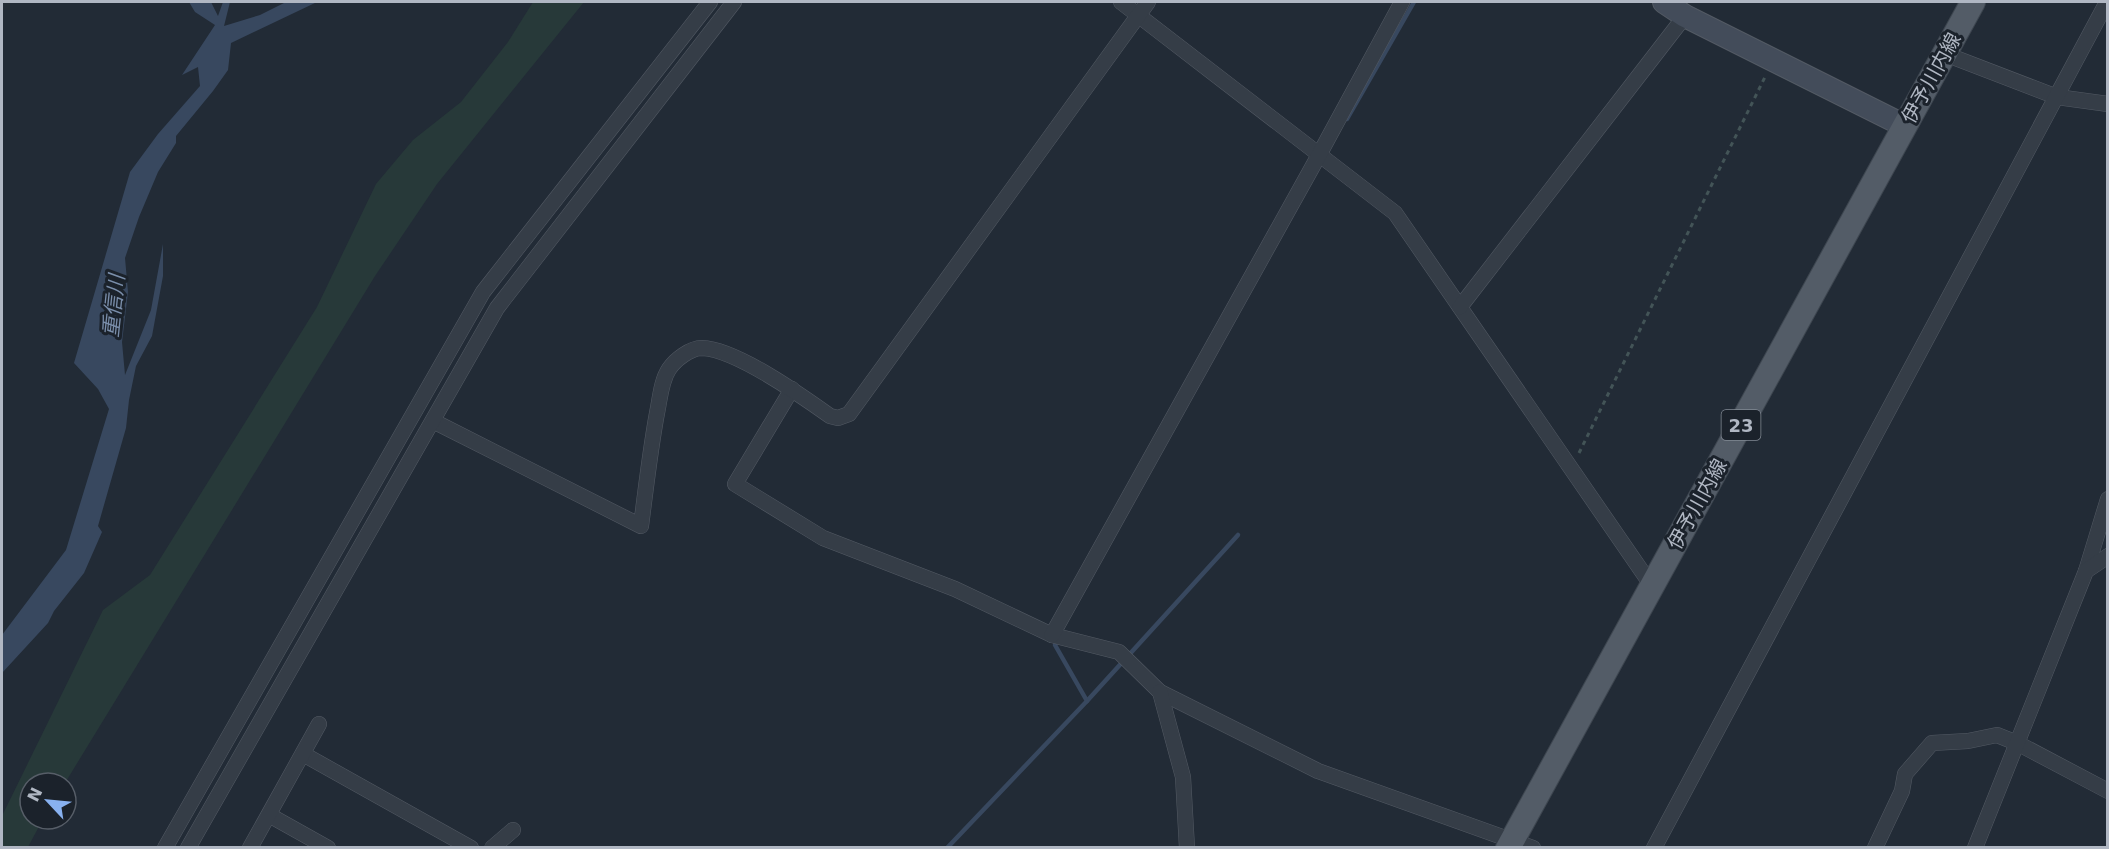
<svg xmlns="http://www.w3.org/2000/svg" width="2109" height="849" font-family="'DejaVu Sans','Noto Sans JP',sans-serif">
<style>
.green{fill:#273939}
.water{fill:#38485f}
.lines{fill:none;stroke-linecap:round;stroke-linejoin:round}
.stream{stroke:#38485f;stroke-width:4.5}
.street-casing{stroke:#535a64;stroke-width:16}
.secondary-casing{stroke:#535a64;stroke-width:24}
.primary-casing{stroke:#3e4650;stroke-width:26}
.path{stroke:#435457;stroke-width:3;stroke-dasharray:4.5 4.5;stroke-linecap:butt}
.street{stroke:#353d47;stroke-width:15}
.secondary{stroke:#434c5a;stroke-width:22}
.primary{stroke:#535c67;stroke-width:24}
.labels{text-anchor:middle;dominant-baseline:central;stroke-width:6;stroke-linejoin:round;paint-order:stroke}
.shield{fill:#1b222b;stroke:#838a95;stroke-width:1.5}
.shield-label{font-size:18px;font-weight:bold;fill:#b0b7c3}
.street-label{font-size:20px;fill:#b0b7c3;stroke:#1b222b}
.water-label{font-size:21px;font-style:italic;fill:#7a8eaa;stroke:#1b222b}
</style>
<rect width="100%" height="100%" fill="#222b36"/>
<!-- green -->
<path class="green" d="M533 2H584L437 184 375 276 65 783H30V819H43L28 847H2V816L103 610 150 575 317 307 376 184 413 140 461 102 508 42Z"/>
<!-- water -->
<path class="water" d="M189 2H211L218 16 223 2H230L224 26 260 15 286 2H317L231 43 228 70 213 91 176 136V143L158 172 139 217 125 258 128 292 122 342 125 375 151 310 163 244V276L152 336 136 366 129 400 126 428 98 526 102 532 84 573 54 611 48 623 2 673V635L66 550 109 409 98 389 74 363 130 172 158 134 200 86 198 67 182 75 215 25 195 12Z"/>
<g class="lines">
<!-- stream -->
<g class="stream">
<path d="M1347 119 1414 2"/>
<path d="M1087 701 1238 535"/>
<path d="M947 848 1087 701 1055 645 1057 640"/>
</g>
<defs>
<g id="street">
<path d="M1121 2 1395 213 1652 586"/>
<path d="M1945 54 2057 97 2108 104"/>
<path d="M1460 307 1685 16"/>
<path d="M792 389 735 484 823 538 955 589 1052 635 1119 652 1160 692 1318 771 1533 848"/>
<path d="M433 421 641 526C646 488 650 451 657 413 660 399 661 381 669 369 675 360 690 348 702 348 736 349 802 396 830 416L838 418 849 414 1148 2"/>
<path d="M2086 571 2108 499"/>
<path d="M1052 635 1319 155 1402 2"/>
<path d="M1160 692 1183 777 1187 848"/>
<path d="M303 754 471 848"/>
<path d="M269 815 328 848"/>
<path d="M165 848 483 292 710 2"/>
<path d="M188 848 497 308 734 2"/>
<path d="M250 848 319 724"/>
<path d="M492 848 513 830"/>
<path d="M1654 848 2107 2"/>
<path d="M1875 848 1902 791 1905 774 1932 743 1968 741 1997 735 2017 743 2108 791"/>
<path d="M1975 848 2086 571 2108 556"/>
</g>
<path id="secondary" d="M1664 2 1685 16 1905 126"/>
<path id="primary" d="M1508 848 1973 2"/>
</defs>
<!-- street casing -->
<use href="#street" class="street-casing"/>
<!-- secondary casing -->
<use href="#secondary" class="secondary-casing"/>
<!-- primary casing -->
<use href="#primary" class="primary-casing"/>
<!-- path -->
<path class="path" d="M1579 453 1765 77"/>
<!-- street -->
<use href="#street" class="street"/>
<!-- secondary -->
<use href="#secondary" class="secondary"/>
<!-- primary -->
<use href="#primary" class="primary"/>
</g>
<g class="labels">
<!-- shield labels -->
<rect class="shield" x="1721.5" y="410" width="39" height="30" rx="4.5"/>
<g class="shield-label">
<text x="1741" y="425">23</text>
</g>
<!-- street labels -->
<g class="street-label">
<text transform="translate(1931 78) rotate(-61)">伊予川内線</text>
<text transform="translate(1697 504) rotate(-61)">伊予川内線</text>
</g>
<!-- water labels -->
<g class="water-label">
<text transform="translate(114 306) rotate(-84)">重信川</text>
</g>
</g>
<!-- border -->
<rect width="2109" height="849" fill="none" stroke="#b0b7c3" stroke-width="6"/>
<!-- north arrow -->
<g transform="translate(48 801) rotate(296)"><circle r="28" fill="#1b222b" stroke="#575e68" stroke-width="1.5"/>
<path d="M0-4.5L10 22L0 15L-10 22Z" fill="#88b1f0"/>
<text y="-9" font-size="16" font-weight="bold" text-anchor="middle" fill="#b0b7c3">N</text>
</g>
</svg>
